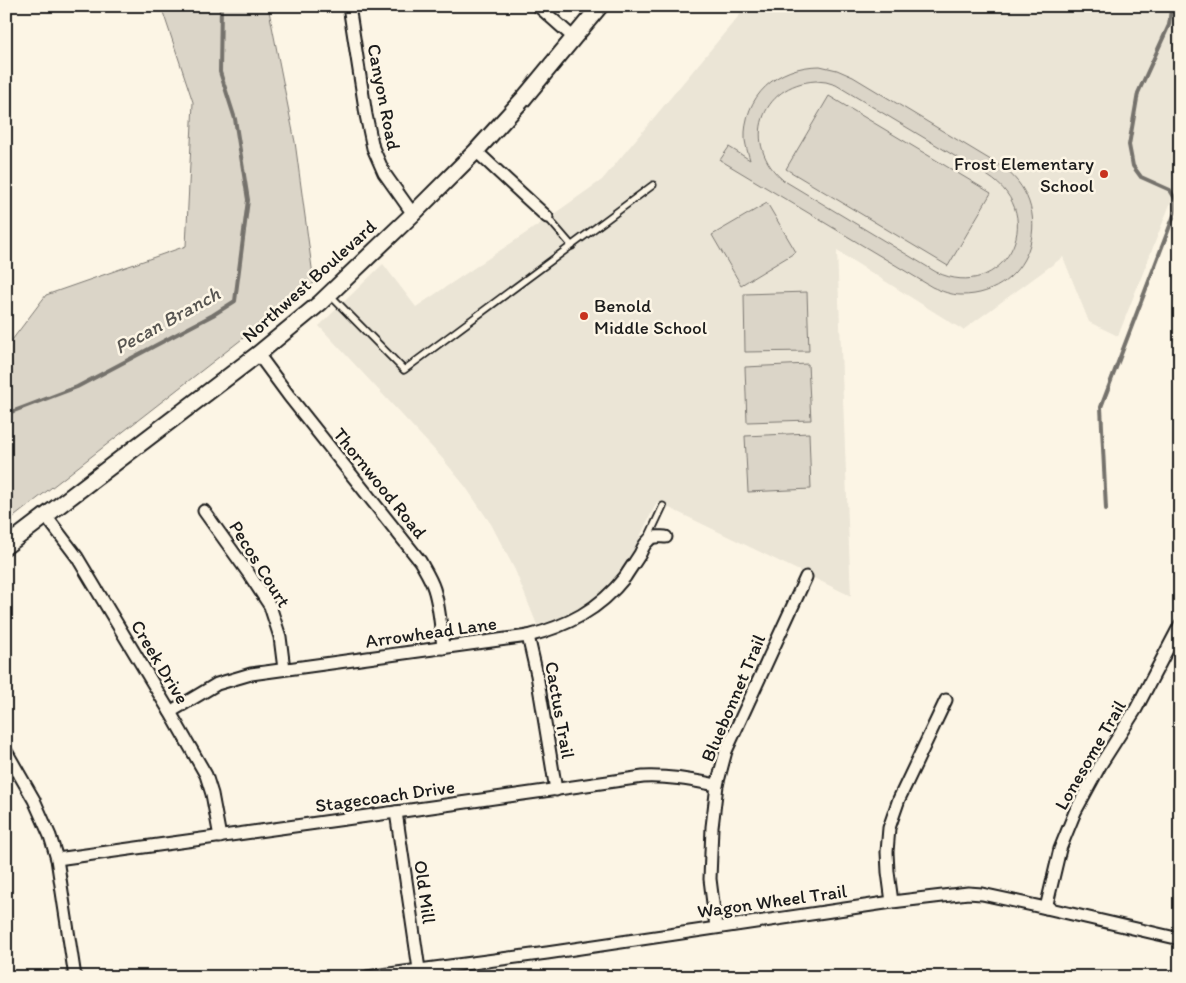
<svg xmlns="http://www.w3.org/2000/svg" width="1186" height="983" font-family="Itim,sans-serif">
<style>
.built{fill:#ebe5d6}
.green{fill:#dbd5c8;stroke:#7c7872;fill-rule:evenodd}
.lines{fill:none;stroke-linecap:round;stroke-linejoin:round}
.stream{stroke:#75726c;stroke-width:4}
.lane-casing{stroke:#1c1c1c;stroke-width:9}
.street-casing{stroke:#1c1c1c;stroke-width:15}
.secondary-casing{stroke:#1c1c1c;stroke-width:19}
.lane{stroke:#fcf5e5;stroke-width:5.5}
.street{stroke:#fcf5e5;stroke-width:11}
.secondary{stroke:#fcf5e5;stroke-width:15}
.poi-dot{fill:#c8321e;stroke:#fcf5e5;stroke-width:2}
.labels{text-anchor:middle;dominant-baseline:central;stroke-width:5;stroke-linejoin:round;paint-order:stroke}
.street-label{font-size:19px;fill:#1c1c1c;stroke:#fcf5e5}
.poi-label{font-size:19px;fill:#1c1c1c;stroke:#fcf5e5;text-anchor:end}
.water-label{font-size:20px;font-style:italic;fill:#575551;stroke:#fcf5e5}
</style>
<rect width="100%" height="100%" fill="#fcf5e5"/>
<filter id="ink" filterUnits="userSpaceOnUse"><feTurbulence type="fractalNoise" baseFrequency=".02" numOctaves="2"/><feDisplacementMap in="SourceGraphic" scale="10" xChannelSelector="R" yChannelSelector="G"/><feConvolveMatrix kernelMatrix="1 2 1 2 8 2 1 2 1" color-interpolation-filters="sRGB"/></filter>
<g filter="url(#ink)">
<!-- built -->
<path class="built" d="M747 6H1180V179L1118 336 1089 322 1063 257 963 330 837 251 851 596 657 502 646 524 635 548 621 571 595 597 575 610 559 618 537 625 515 570 491 524 465 486 442 458 319 326 383 264 416 307 541 223 602 180Z"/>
<!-- green -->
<g class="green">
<path d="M161 6H268L295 142 314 283 6 523V348L46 295 186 246 193 102Z"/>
<path d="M820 66 837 70 853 77 999 165C1060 204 1033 296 961 295 951 295 941 291 932 287L720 160 729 147 750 160C748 153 746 147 745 140 743 96 777 66 820 66ZM816 81 826 82 836 85 988 176C1051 216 1003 304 936 272L783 180C741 145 760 84 816 81Z"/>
<path d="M829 96 991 193 948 266 786 169Z"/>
<path d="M767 203 796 252 741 285 712 235Z"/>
<path d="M807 292 809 351 745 352 744 294Z"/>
<path d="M808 364 811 420 747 422 745 367Z"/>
<path d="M809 433 811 489 748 492 745 436Z"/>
<path d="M861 975 1022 976 1024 977H853Z"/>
</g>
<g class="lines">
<!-- stream -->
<g class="stream">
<path d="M6 414 77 387 213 315 235 301 248 200 235 119 220 72 221 6"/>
<path d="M1106 509 1101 407 1176 210V200L1170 190 1141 177 1133 166 1129 145 1138 93 1169 25 1171 9"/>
</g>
<defs>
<g id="lane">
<path d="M547 217 572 246"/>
<path d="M330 295 404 370 653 185"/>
<path d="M648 538 663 506"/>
</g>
<g id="street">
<path d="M349 6 366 115 373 148 384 173 413 214"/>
<path d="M538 6 574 38"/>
<path d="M476 151 547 217"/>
<path d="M258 354 289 396 420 561C425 570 431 579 434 589 440 608 441 629 443 648"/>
<path d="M204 511 249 574 270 606 280 637 284 669"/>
<path d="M46 516 77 557 170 712 206 775 212 794 220 837"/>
<path d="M528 636 537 675 556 790"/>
<path d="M170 712 217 684 251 674 528 636C567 626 599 610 625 577 630 569 635 562 640 554 642 550 644 544 648 541 652 535 659 537 666 537"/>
<path d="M6 751 34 800 50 836 57 859 75 977"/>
<path d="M396 812 420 976"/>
<path d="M57 859 396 812 643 777C670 776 690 780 717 785"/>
<path d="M892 902 888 872 887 852 889 828 899 799 946 700"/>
<path d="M1046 908 1060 849 1075 812 1101 764 1136 709 1180 625"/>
<path d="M716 927 710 879 712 827 717 785 726 751 806 577"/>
<path d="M367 977 547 953 892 902 968 893 982 894 1046 908 1180 939"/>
</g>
<path id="secondary" d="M6 546 258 354 320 303 413 214 476 151 524 98 600 6"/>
</defs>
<!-- lane casing -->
<use href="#lane" class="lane-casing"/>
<!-- street casing -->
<use href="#street" class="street-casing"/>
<!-- secondary casing -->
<use href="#secondary" class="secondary-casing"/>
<!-- lane -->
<use href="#lane" class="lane"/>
<!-- street -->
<use href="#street" class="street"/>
<!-- secondary -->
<use href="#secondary" class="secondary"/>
</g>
</g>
<!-- markers -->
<g class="poi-dot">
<circle cx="1104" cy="174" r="5"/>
<circle cx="584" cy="316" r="5"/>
</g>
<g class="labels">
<!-- street labels -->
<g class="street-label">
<text transform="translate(384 97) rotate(79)">Canyon Road</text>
<text transform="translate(309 281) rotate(-42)">Northwest Boulevard</text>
<text transform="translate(380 483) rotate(51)">Thornwood Road</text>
<text transform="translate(260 564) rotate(58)">Pecos Court</text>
<text transform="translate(431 632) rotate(-8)">Arrowhead Lane</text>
<text transform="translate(160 662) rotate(59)">Creek Drive</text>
<text transform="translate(733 698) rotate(-67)">Bluebonnet Trail</text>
<text transform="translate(560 710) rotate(80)">Cactus Trail</text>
<text transform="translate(1090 755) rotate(-60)">Lonesome Trail</text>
<text transform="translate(385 796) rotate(-8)">Stagecoach Drive</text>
<text transform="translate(425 892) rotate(82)">Old Mill</text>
<text transform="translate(772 901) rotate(-8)">Wagon Wheel Trail</text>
</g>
<!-- poi labels -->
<g class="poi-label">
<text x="1094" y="163">Frost Elementary<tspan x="1094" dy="22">School</tspan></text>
<text x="594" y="305" text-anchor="start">Benold<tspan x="594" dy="22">Middle School</tspan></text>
</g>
<!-- water labels -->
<g class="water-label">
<text transform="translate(167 320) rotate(-29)">Pecan Branch</text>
</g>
</g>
<!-- margin -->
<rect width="1186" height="983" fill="none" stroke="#fcf5e5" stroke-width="25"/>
<rect x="12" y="12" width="1161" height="958" fill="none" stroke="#1c1c1c" stroke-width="2" filter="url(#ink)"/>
</svg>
